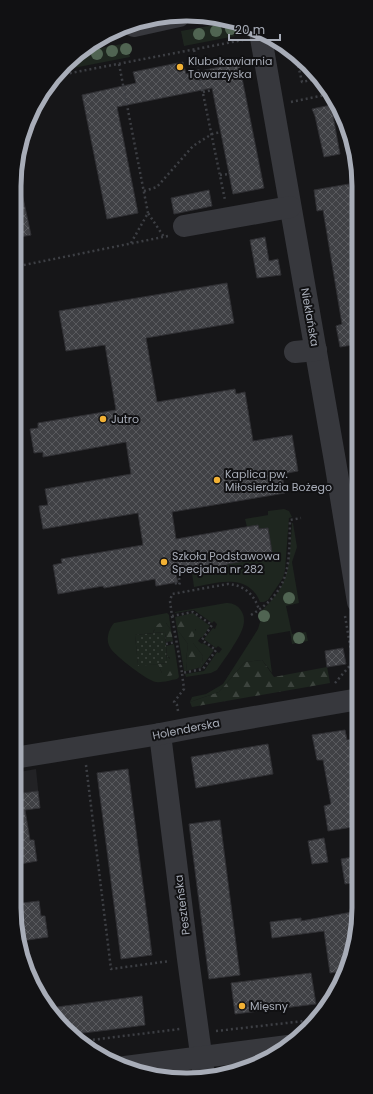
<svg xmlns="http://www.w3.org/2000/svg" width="373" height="1094" font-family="Poppins,sans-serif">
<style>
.built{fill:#222225}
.grass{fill:#1e261f}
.forest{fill:url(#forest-firs)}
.park{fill:url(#park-dots)}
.building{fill:url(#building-cross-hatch);stroke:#303034}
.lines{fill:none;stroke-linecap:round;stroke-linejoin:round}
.path{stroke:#3d3f44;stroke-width:2.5;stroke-dasharray:2 3;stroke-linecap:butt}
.minor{stroke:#37383d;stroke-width:22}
.tree{fill:#506452}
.poi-dot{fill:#f2b134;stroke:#111113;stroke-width:1.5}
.labels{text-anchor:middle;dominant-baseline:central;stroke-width:4;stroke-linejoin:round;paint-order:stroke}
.poi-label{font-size:11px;fill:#a8adb8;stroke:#111113;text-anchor:start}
.street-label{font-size:11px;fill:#a8adb8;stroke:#111113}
.rim{fill:none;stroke:#a8adb8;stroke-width:5}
</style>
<defs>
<pattern id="forest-firs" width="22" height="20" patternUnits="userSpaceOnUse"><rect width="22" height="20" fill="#1e261f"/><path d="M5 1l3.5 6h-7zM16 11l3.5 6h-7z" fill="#3c433d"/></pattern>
<pattern id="park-dots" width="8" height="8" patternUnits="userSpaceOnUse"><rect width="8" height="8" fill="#1e261f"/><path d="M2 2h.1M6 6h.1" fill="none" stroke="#3c433d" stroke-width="1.8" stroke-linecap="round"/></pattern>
<pattern id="building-cross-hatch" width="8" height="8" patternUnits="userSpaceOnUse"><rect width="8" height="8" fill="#404145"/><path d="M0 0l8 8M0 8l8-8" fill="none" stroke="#595a5e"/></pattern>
</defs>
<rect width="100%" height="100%" fill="#161618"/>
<!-- built -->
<path class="built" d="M36 769 40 808 14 811V773Z"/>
<!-- grass -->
<g class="grass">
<path d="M230 22C238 22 247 25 251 33L184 46 181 31Z"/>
<path d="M127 43 130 57 63 70 84 51Z"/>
<path d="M284 509 289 511 292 517 289 518 285 570 283 578 268 600 264 602H260C258 597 255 592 251 589 236 576 212 584 194 587L192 573 227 567V564L264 558 263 553 272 551 268 528 259 529 247 527 245 519 268 515V511Z"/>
<path d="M292 523H293L297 547 292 562 299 603 286 606 292 634 306 632 308 641 292 644 290 631 267 635 272 673 262 660 245 662 219 692 190 702 192 697 206 694 223 684 258 629 260 622V612C292 584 289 563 292 523Z"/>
<path d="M226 603C231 603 236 604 240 609 244 614 245 620 243 627 240 638 224 660 217 670L211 673 186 677 185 674 204 671 217 652 219 653 222 649 218 646 216 648 204 639 213 628 215 629 217 624 214 621 212 623 194 610 175 613V612Z"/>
<path d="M167 613 169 615 171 630 166 623 154 630 153 633 135 635 138 665 158 664 162 673 170 658 167 656 166 646 174 644 179 677 177 679C171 680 162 683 156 682 146 680 117 657 111 649 105 641 108 630 114 623Z"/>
<path d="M193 613 210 626 202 638 201 637 198 641 202 644 203 643 214 650 201 668H198L202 663 203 656 193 643V635L196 629H177L188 644 186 661 187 671H184L175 617Z"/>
</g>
<!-- forest -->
<g class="forest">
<path d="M183 619H190C200 627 193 633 193 643L203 656 202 663 198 668 187 671 186 661 188 644 177 629 178 622Z"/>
<path d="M161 622 166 623 171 630 173 641 166 642 165 632 153 633 157 625Z"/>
<path d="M167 656 174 663 177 669C175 675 173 676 166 676L162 673 158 664 167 663Z"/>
<path d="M262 660 274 677 327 667 330 683 192 707 190 702 219 692 245 662Z"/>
</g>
<!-- park -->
<path class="park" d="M165 632 167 663 138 666 135 635Z"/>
<!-- building -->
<g class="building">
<path d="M183 62 186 74 239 63 264 188 233 194 212 88 117 107 138 213 107 219 82 95 136 83 133 72Z"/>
<path d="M331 105 340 154 324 157 315 116 312 109Z"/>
<path d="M20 184 31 235 14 238V185Z"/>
<path d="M349 184 358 235V344L340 347 336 326 342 324 323 210 317 211 314 190Z"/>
<path d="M209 190 212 206 174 214 171 198Z"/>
<path d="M265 237 269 261 278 259 281 275 257 278 250 240Z"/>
<path d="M227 283 234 323 146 338 157 402 235 389 236 394 245 392 253 441 292 435 298 471 282 474 285 493 172 512 176 539 258 525 259 529 268 528 272 552 263 553 264 558 227 564V567L176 575 178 582 156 586 155 579 104 588 103 586 58 594 53 565 62 563 61 559 143 545 138 513 43 529 39 506 48 505 45 489 131 474 126 442 43 457V452L34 453 30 429 38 428V423L116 410 105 345 66 351 59 311Z"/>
<path d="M343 648 346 664 327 667 325 651Z"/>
<path d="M345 730 347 740 351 739 359 783V826L328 831 324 806 331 804 323 760H317L312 735Z"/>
<path d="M268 744 273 774 196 788 191 757Z"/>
<path d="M128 769 152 955 121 959 97 773Z"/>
<path d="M22 789 23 793 38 791 40 808 25 810 30 840H34L37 861 14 865V790Z"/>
<path d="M220 820 240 975 209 979 189 824Z"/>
<path d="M324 838 328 862 312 864 308 841Z"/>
<path d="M359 856V882L345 884 341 859Z"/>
<path d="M39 901 41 916H45L48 937 21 941 14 904Z"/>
<path d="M358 911 353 952 345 971 330 973 324 931 272 938 270 922 301 918V921Z"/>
<path d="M311 973 316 1004 235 1014 231 983Z"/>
<path d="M142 996 145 1025 108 1030 74 1034 57 1021 49 1008Z"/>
</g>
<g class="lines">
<!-- path -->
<g class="path">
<path d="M194 50 225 200"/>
<path d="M296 56 302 82 320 78"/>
<path d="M119 64 148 213"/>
<path d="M55 76 243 40"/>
<path d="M203 92 212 90"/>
<path d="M291 102 330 94"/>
<path d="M337 106 347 151 354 149"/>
<path d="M220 175 229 174"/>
<path d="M144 191 157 187 193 146 212 134 221 132"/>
<path d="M131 243 148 213 164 237"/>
<path d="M14 267 168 236"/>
<path d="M175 583 179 585 180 582 179 578H177"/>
<path d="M251 615C292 590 289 563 290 520L301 518"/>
<path d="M172 616 182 673"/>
<path d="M345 616 356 680"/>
<path d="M166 644 176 642"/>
<path d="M335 683 353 662"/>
<path d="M178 711 177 705 174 702 184 689 182 673 203 669 216 650 202 640 212 625 193 612 172 616 170 601 172 594 228 584C244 585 255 595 259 610"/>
<path d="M86 765 111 969 170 961"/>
<path d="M216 1031 313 1020"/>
<path d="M83 1041 180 1029"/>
</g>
<!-- minor -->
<g class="minor">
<path d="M134 26 179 16"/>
<path d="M260 32 335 461 358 602"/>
<path d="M184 226 290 207"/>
<path d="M295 352 316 350"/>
<path d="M160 734 188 959 204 1076"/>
<path d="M14 758 160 734 191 728 359 699"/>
<path d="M125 1067 288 1046"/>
</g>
</g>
<!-- trees -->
<g class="tree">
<circle cx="231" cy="29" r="6"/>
<circle cx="216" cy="31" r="6"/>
<circle cx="199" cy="34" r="6"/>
<circle cx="126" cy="49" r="6"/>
<circle cx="112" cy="51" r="6"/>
<circle cx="97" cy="54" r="6"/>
<circle cx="289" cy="598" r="6"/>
<circle cx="264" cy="616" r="6"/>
<circle cx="299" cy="638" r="6"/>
</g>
<!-- markers -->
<g class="poi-dot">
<circle cx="180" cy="67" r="4"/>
<circle cx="103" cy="419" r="4"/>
<circle cx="217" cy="480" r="4"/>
<circle cx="164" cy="562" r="4"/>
<circle cx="242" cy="1006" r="4"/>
</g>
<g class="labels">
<!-- poi labels -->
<g class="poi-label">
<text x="188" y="61">Klubokawiarnia<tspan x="188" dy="13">Towarzyska</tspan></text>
<text x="111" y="419">Jutro</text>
<text x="225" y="474">Kaplica pw.<tspan x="225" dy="13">Miłosierdzia Bożego</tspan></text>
<text x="172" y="556">Szkoła Podstawowa<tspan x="172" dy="13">Specjalna nr 282</tspan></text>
<text x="250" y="1006">Mięsny</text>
</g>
<!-- street labels -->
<g class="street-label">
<text transform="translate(310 317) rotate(80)">Niekłańska</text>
<text transform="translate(186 729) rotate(-11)">Holenderska</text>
<text transform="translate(182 905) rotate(-97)">Peszteńska</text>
</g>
</g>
<!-- crop -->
<path d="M0 0H373V1094H0ZM186 21H187A165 165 0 0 1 352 186V908A165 165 0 0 1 187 1073H186A165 165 0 0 1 21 908V186A165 165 0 0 1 186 21Z" fill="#111113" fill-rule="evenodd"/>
<path class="rim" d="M186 21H187A165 165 0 0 1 352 186V908A165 165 0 0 1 187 1073H186A165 165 0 0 1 21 908V186A165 165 0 0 1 186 21Z"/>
<!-- scale -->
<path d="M229 34v6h51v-6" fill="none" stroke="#a8adb8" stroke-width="2"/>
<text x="235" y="34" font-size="12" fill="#a8adb8" stroke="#111113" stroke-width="3" paint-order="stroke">20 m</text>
</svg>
